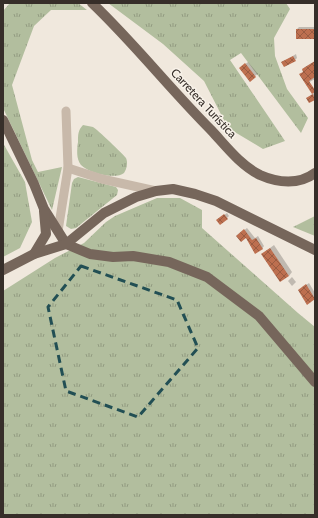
<svg xmlns="http://www.w3.org/2000/svg" width="318" height="518" font-family="Cabin,sans-serif">
<style>
.grass{fill:url(#grass-tufts)}
.shadow{fill:#0003}
.building{fill:url(#building-cross-hatch)}
.lines{fill:none;stroke-linecap:round;stroke-linejoin:round}
.minor{stroke:#c8b9aa;stroke-width:9}
.major{stroke:#76665b;stroke-width:10}
.marked{fill:none;stroke:#224f54;stroke-width:3;stroke-dasharray:8 5;stroke-linejoin:round}
.labels{text-anchor:middle;dominant-baseline:central;stroke-width:3;stroke-linejoin:round;paint-order:stroke}
.street-label{font-size:12px;fill:#362e29;stroke:#f8f2e9}
</style>
<defs>
<pattern id="grass-tufts" width="24" height="20" patternUnits="userSpaceOnUse"><rect width="24" height="20" fill="#b2be9e"/><path d="M3 7l-1-3M5 7V3M7 7l1-3M15 17l-1-3M17 17v-4M19 17l1-3" fill="none" stroke="#929b81"/></pattern>
<pattern id="building-cross-hatch" width="8" height="8" patternUnits="userSpaceOnUse"><rect width="8" height="8" fill="#bd6f4f"/><path d="M0 0l8 8M0 8l8-8" fill="none" stroke="#9a5c42"/></pattern>
</defs>
<rect width="100%" height="100%" fill="#f0e8dd"/>
<!-- grass -->
<g class="grass">
<path d="M10 3H78L87 10H51L34 26 12 85 32 160 38 172 62 167 52 210 3 108V11Z"/>
<path d="M108 3H286L290 9 274 38 275 56 287 89 308 118 301 133 241 53 230 60 285 141 263 149 228 128 204 81 163 44Z"/>
<path d="M83 125C86 126 90 126 93 127 97 129 123 154 126 158 128 162 127 169 124 173 116 180 88 173 81 165 76 159 77 149 78 142 78 135 78 130 83 125Z"/>
<path d="M3 143 25 182 32 222 20 248 3 257Z"/>
<path d="M78 177 116 187 118 190 117 195 76 228 71 229 66 226 72 183 74 179Z"/>
<path d="M157 198H180L202 210V228L298 313 315 327V515H3V291L55 258 84 243 106 222 115 216Z"/>
<path d="M315 216V236L293 227Z"/>
</g>
<!-- shadow -->
<g class="shadow">
<path d="M299 27H315V38L297 29Z"/>
<path d="M296 54 297 58 295 60 283 62Z"/>
<path d="M315 61V79L306 84 300 75 304 71 303 69 305 67Z"/>
<path d="M248 62 258 74 255 76 243 66Z"/>
<path d="M315 92V99L310 102 307 98Z"/>
<path d="M227 213 229 216 227 218H220Z"/>
<path d="M247 228 255 238 258 236 264 246 262 249 246 237 237 236Z"/>
<path d="M274 245 292 272 289 276 262 254Z"/>
<path d="M292 277 296 282 292 286 288 281Z"/>
<path d="M309 283 315 293V299L307 303 299 290Z"/>
</g>
<!-- building -->
<g class="building">
<rect x="296" y="29" width="19" height="10"/>
<path d="M293 56 296 61 284 67 281 62Z"/>
<path d="M315 61V77L309 81 315 90V92L312 94 299 74 303 72 302 69Z"/>
<path d="M245 63 256 77 250 82 239 68Z"/>
<path d="M313 94 315 100 309 103 306 98Z"/>
<path d="M224 214 228 219 220 225 216 220Z"/>
<path d="M244 229 252 240 256 238 263 249 255 254 246 238 241 242 236 236Z"/>
<path d="M270 248 289 276 280 282 261 254Z"/>
<path d="M306 284 315 299 307 305 298 290Z"/>
</g>
<g class="lines">
<!-- minor -->
<g class="minor">
<path d="M68 168 102 179 156 191"/>
<path d="M58 231 68 168 66 111"/>
</g>
<!-- major -->
<g class="major">
<path d="M92 3C134 43 170 89 211 130 226 146 240 165 260 175 278 183 299 185 315 173"/>
<path d="M3 120 34 184 44 209 66 244"/>
<path d="M66 244 90 254 113 257 133 256 169 262 207 277 259 316 315 382"/>
<path d="M34 254 46 234 44 211"/>
<path d="M3 270 34 254 66 244 104 213 136 197 156 191 173 189 195 194 216 201 315 250"/>
</g>
</g>
<!-- marked area -->
<path class="marked" d="M81 266 177 300 198 348 138 417 66 391 48 307Z"/>
<g class="labels">
<!-- street labels -->
<g class="street-label">
<text transform="translate(204 103) rotate(47)">Carretera Turística</text>
</g>
</g>
<!-- border -->
<rect width="318" height="518" fill="none" stroke="#362e29" stroke-width="8"/>
</svg>
